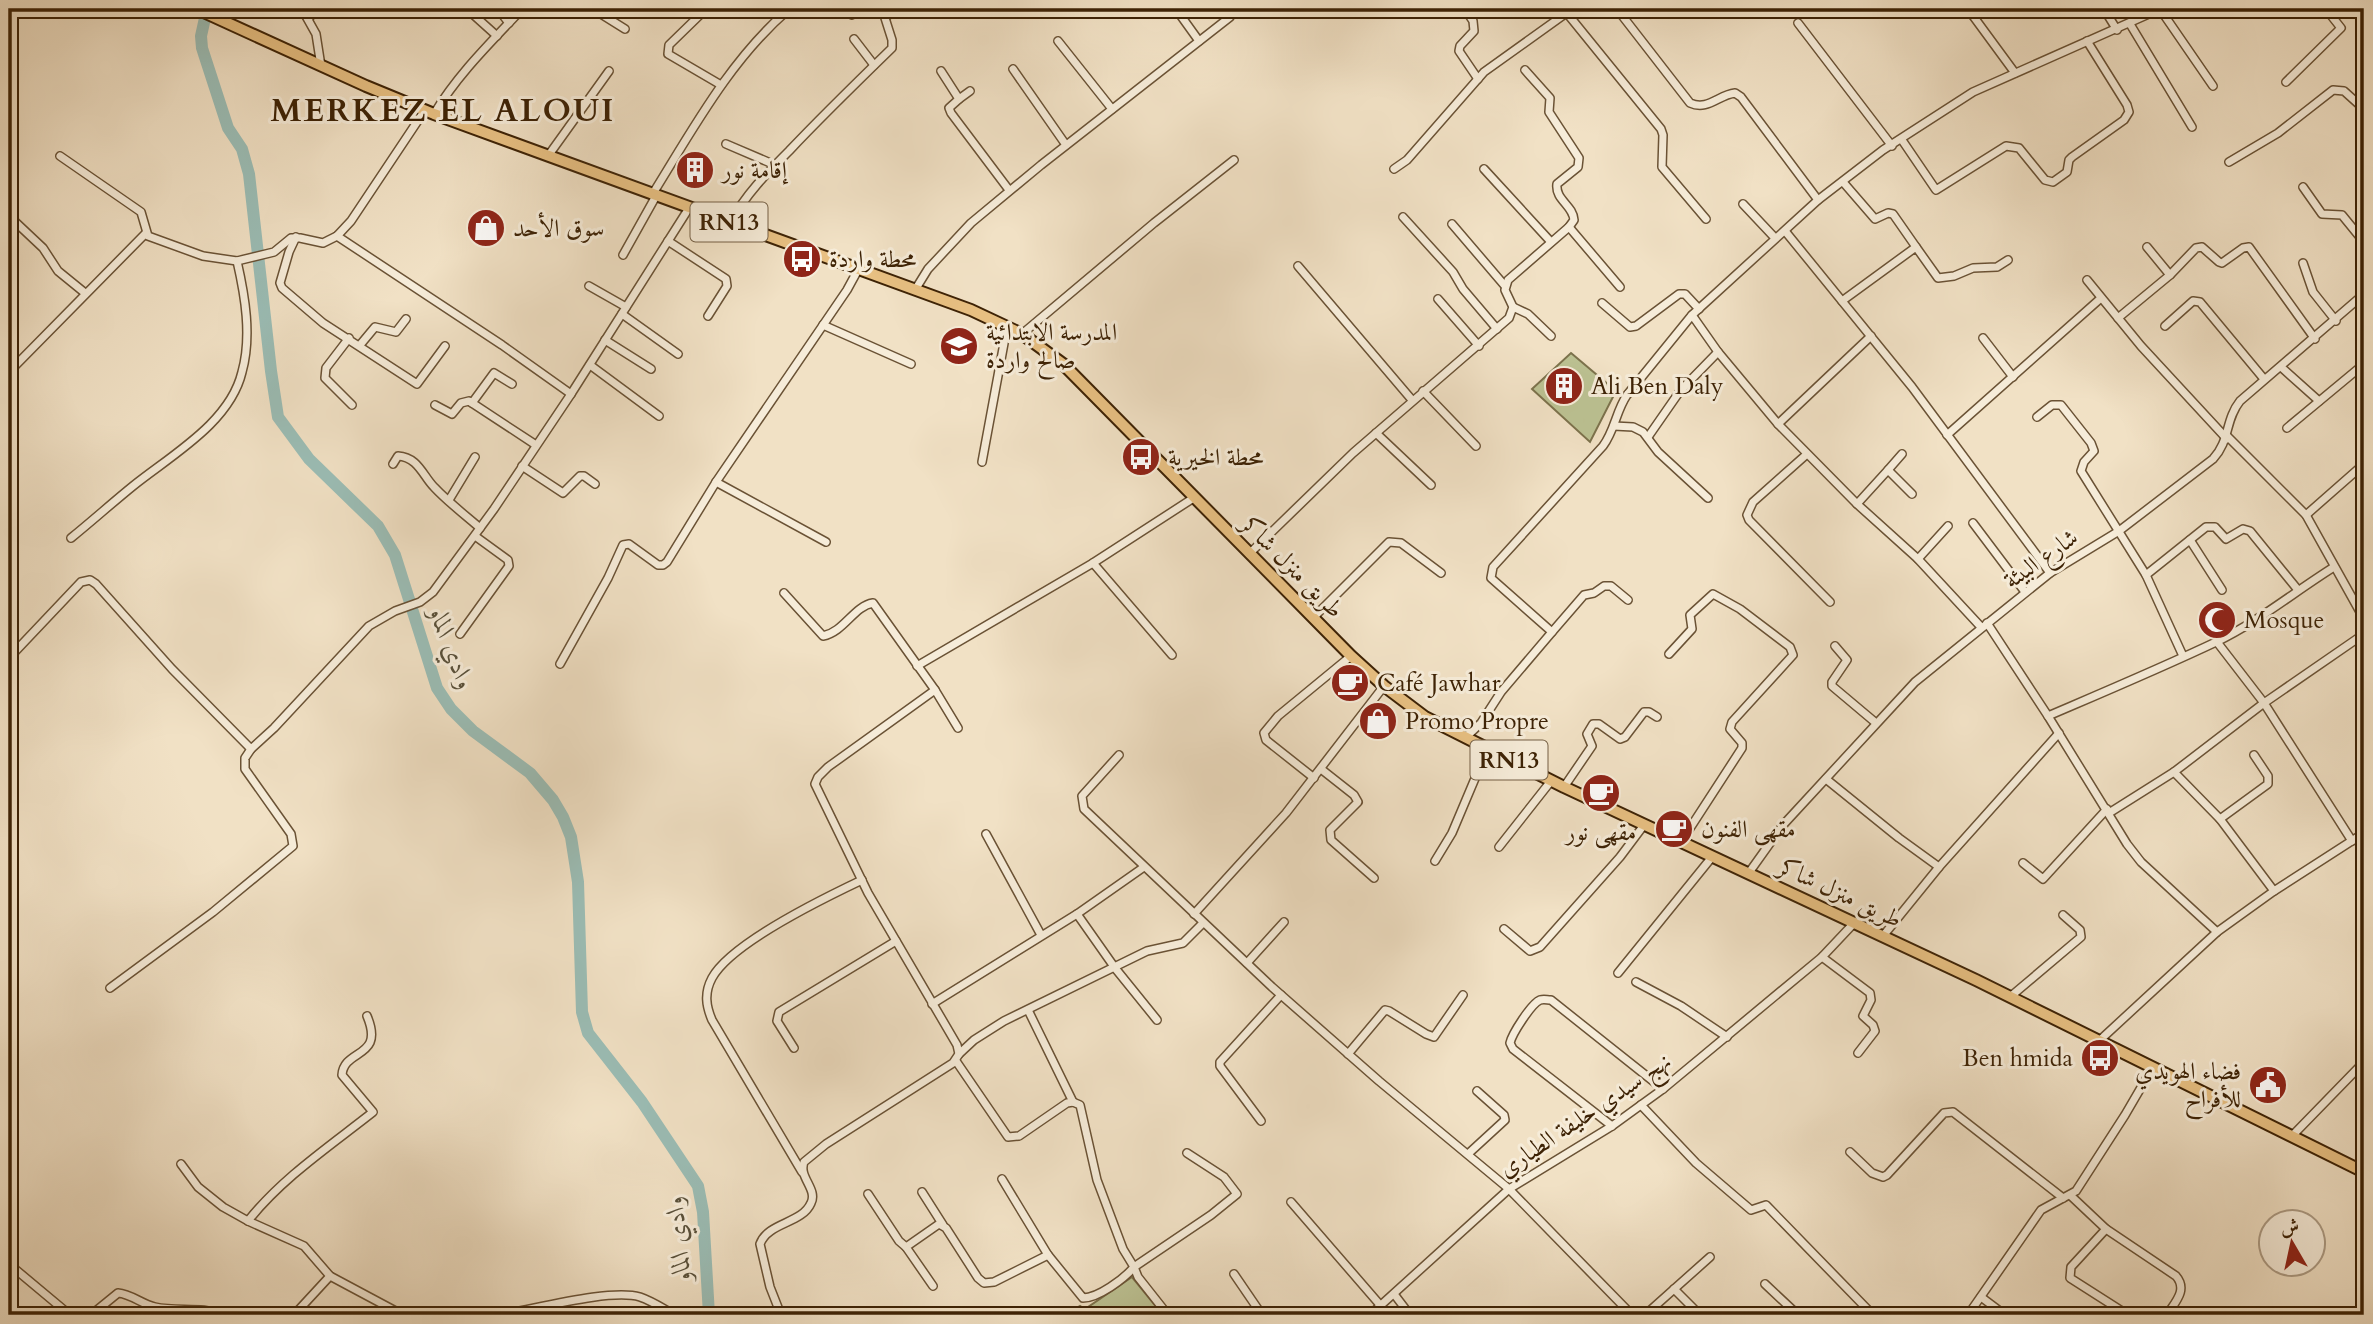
<svg xmlns="http://www.w3.org/2000/svg" width="2373" height="1324" font-family="Cardo,Amiri,serif">
<style>
.green{fill:#bcc293;stroke:#7c724c;stroke-width:2}
.lines{fill:none;stroke-linecap:round;stroke-linejoin:round}
.river{stroke:#9bbdb5;stroke-width:12}
.street-casing{stroke:#6a5235;stroke-width:10}
.primary-casing{stroke:#3d2205;stroke-width:14}
.street{stroke:#f6ecd9;stroke-width:7}
.primary{stroke:#e8c082;stroke-width:10}
.labels{text-anchor:middle;dominant-baseline:central;stroke-width:6;stroke-linejoin:round;paint-order:stroke}
.shield{fill:#f6ecd9;stroke:#745f45;stroke-width:2}
.shield-label{font-size:23px;font-weight:bold;fill:#3d2205}
.poi-label{font-size:24px;fill:#3d2205;stroke:#f6ecd9;text-anchor:start}
.street-label{font-size:24px;fill:#3d2205;stroke:#f6ecd9}
.water-label{font-size:26px;font-style:italic;fill:#59503a;stroke:#f6ecd9}
.district-label{font-size:32px;font-weight:bold;letter-spacing:2px;fill:#3d2205;stroke:#f6ecd9}
</style>
<rect width="100%" height="100%" fill="#f1e1c5"/>
<filter id="stains"><feTurbulence type="fractalNoise" baseFrequency=".00286" numOctaves="4"/><feColorMatrix values="0 0 0 0 .2 0 0 0 0 .09 0 0 0 0 .02 0 0 0 .5 -.17"/></filter>
<radialGradient id="worn" r=".72"><stop offset=".6" stop-color="#630" stop-opacity="0"/><stop offset="1" stop-color="#630" stop-opacity=".3"/></radialGradient>
<!-- green -->
<g class="green">
<path d="M1571 353 1616 391 1590 442 1532 389Z"/>
<path d="M1132 1277 1163 1315H1065L1080 1306 1085 1309Z"/>
</g>
<g class="lines">
<!-- river -->
<path class="river" d="M207 9 201 36 202 48 228 128 242 149 249 174 271 371 278 417 309 459 378 526 395 555 437 688 451 709 473 731 530 773 553 800 563 817 571 837 578 882 582 1012 588 1033 642 1102 698 1186 703 1212 709 1315"/>
<defs>
<g id="street">
<path d="M302 9 316 34 321 66"/>
<path d="M467 9 497 36"/>
<path d="M498 9 509 23"/>
<path d="M593 9 625 29"/>
<path d="M706 9 669 45 668 54 721 85"/>
<path d="M847 9 852 15"/>
<path d="M1176 9 1199 41"/>
<path d="M1465 9 1473 21 1474 31 1460 46 1459 51 1478 79"/>
<path d="M1617 9 1690 103C1708 111 1718 95 1735 93L1741 97 1818 200"/>
<path d="M1968 9 2015 73"/>
<path d="M2104 9 2117 30"/>
<path d="M2160 9 2213 86"/>
<path d="M1566 12 1661 129 1663 135 1662 167 1706 219"/>
<path d="M1972 15 1982 9"/>
<path d="M309 18 317 9"/>
<path d="M1798 23 1892 146"/>
<path d="M2130 24 2192 127"/>
<path d="M854 39 874 65"/>
<path d="M1058 41 1112 109"/>
<path d="M1013 69 1066 145"/>
<path d="M941 71 959 99 949 108 951 113 1009 190"/>
<path d="M2286 82 2341 28 2326 9"/>
<path d="M959 99 970 91"/>
<path d="M425 110 351 221 337 236 502 345 571 394"/>
<path d="M434 114C457 75 491 42 522 9"/>
<path d="M1902 140 1936 190 2006 146 2019 148 2045 180 2053 182 2067 172 2069 160 2072 157 2124 120 2129 112 2127 105 2087 41"/>
<path d="M726 144 775 165"/>
<path d="M60 156 141 212 148 236 203 256 237 261 274 252 291 238H300L323 243 337 236"/>
<path d="M548 156 609 71"/>
<path d="M2229 162 2278 133 2333 90 2344 91 2364 109"/>
<path d="M1394 169 1407 160 1484 72 1572 9"/>
<path d="M1484 169 1551 242"/>
<path d="M1843 182 1875 219 1888 213 1893 214 1916 247"/>
<path d="M2303 187 2322 214 2342 215 2364 242"/>
<path d="M2360 187 2364 190"/>
<path d="M652 195C693 129 730 60 789 9"/>
<path d="M1743 204 1775 238"/>
<path d="M9 216 43 248 58 271 85 293"/>
<path d="M1403 217 1453 272 1463 289 1497 329"/>
<path d="M731 222C745 195 767 173 789 151 822 116 857 82 892 48V40L885 18 895 9"/>
<path d="M1452 224 1505 286"/>
<path d="M1569 227 1620 287"/>
<path d="M1785 231 1912 387 2050 573"/>
<path d="M296 237 289 252 280 283 282 288 323 323 417 384 445 346"/>
<path d="M668 241 726 279 727 286 708 316"/>
<path d="M2147 247 2170 275"/>
<path d="M623 255 656 196"/>
<path d="M2303 263 2313 292 2336 321"/>
<path d="M1298 266 1412 400"/>
<path d="M2087 280 2141 346 2227 439"/>
<path d="M589 286 626 307"/>
<path d="M915 290 928 269 971 223 1041 165 1230 17 1233 9"/>
<path d="M1438 299 1479 346"/>
<path d="M1842 301 1916 247 1938 278 1954 276 1973 268 1997 267 2008 260"/>
<path d="M1602 303 1630 327 1636 326 1679 294H1685L1699 309"/>
<path d="M1513 307 1528 314 1551 336"/>
<path d="M622 314 678 354"/>
<path d="M1692 315 1718 352 1778 424 1857 504 1918 559 1981 627"/>
<path d="M2118 318 2170 275 2196 248 2202 247 2219 262 2222 263 2243 248 2249 247 2315 339"/>
<path d="M823 325 911 364"/>
<path d="M2165 326 2193 301 2200 302 2264 379"/>
<path d="M1022 334 1154 223 1234 160"/>
<path d="M349 338 326 368 325 378 352 405"/>
<path d="M1983 338 2013 377"/>
<path d="M605 340 651 369"/>
<path d="M360 345 375 327 396 332 406 319"/>
<path d="M590 365 659 416"/>
<path d="M2281 367 2319 401"/>
<path d="M9 372 146 233"/>
<path d="M1423 391 1476 446"/>
<path d="M472 403 494 373 512 384"/>
<path d="M435 405 452 414 461 403 469 401 536 445"/>
<path d="M2037 417 2052 405H2061L2091 443 2094 451 2084 462 2081 471 2146 575 2183 656"/>
<path d="M1778 424 1871 336"/>
<path d="M1614 426 1633 427 1643 432 1658 452 1708 498"/>
<path d="M2287 428 2364 364"/>
<path d="M1376 433 1431 485"/>
<path d="M1947 435 2101 298"/>
<path d="M2227 436 2306 515 2364 619"/>
<path d="M1648 437 1680 391 1718 352"/>
<path d="M1807 454 1753 502 1747 515 1749 520 1830 602"/>
<path d="M982 462 1007 327"/>
<path d="M393 464 398 456C418 457 423 476 434 487 448 502 465 515 480 528"/>
<path d="M522 466 563 493 580 476H584L595 484"/>
<path d="M1888 470 1902 454"/>
<path d="M716 482 826 542"/>
<path d="M449 500 475 457"/>
<path d="M1857 504 1888 470 1912 494"/>
<path d="M2306 515 2364 464"/>
<path d="M1973 523 2025 592"/>
<path d="M71 538C92 521 112 503 133 486 170 456 230 423 242 372 252 336 245 296 237 261"/>
<path d="M2190 540 2222 590"/>
<path d="M1249 554 1353 453 1509 318 1513 307 1505 290 1508 280 1569 227 1574 220C1573 205 1555 200 1557 184L1578 167 1579 158 1549 112 1550 98 1525 70"/>
<path d="M1918 559 1948 526"/>
<path d="M1093 563 1172 655"/>
<path d="M2146 575 2206 527H2215L2226 539 2243 529 2250 531 2298 590"/>
<path d="M784 593 823 636C844 632 854 606 873 603L935 690 958 728"/>
<path d="M1313 618 1389 542 1401 543 1441 573"/>
<path d="M1987 623 2048 716 2127 844 2141 862 2217 932"/>
<path d="M1552 632 1584 595 1594 593 1604 586H1611L1628 600"/>
<path d="M460 634 509 566 508 560 475 536"/>
<path d="M1835 646 1847 660 1832 682V686L1876 723"/>
<path d="M1669 654 1692 629 1690 615 1713 594 1740 609 1790 647 1793 655 1732 722 1730 729 1742 743V748L1681 842"/>
<path d="M9 658 81 582 90 580 96 584 172 669 251 749 274 728 369 626 395 611 420 602 433 592 494 509 571 394 689 208"/>
<path d="M560 664 608 578 623 545 629 544 658 565H663L667 562 716 482 847 290 859 268"/>
<path d="M917 666 1093 563 1195 497"/>
<path d="M2048 716C2104 692 2161 668 2216 642 2258 622 2294 592 2334 567"/>
<path d="M1465 738 1481 723 1501 692 1552 632 1491 578 1493 567 1603 446C1615 430 1616 411 1627 395L1692 315 1818 200 1883 150 1973 92 2160 9"/>
<path d="M1119 755 1082 796 1084 809 1272 987 1379 1081 1509 1189 1632 1315"/>
<path d="M1321 769 1354 795 1358 802 1330 830 1331 840 1374 878"/>
<path d="M2174 772 2220 819 2274 891"/>
<path d="M1314 778 1266 740 1264 733 1278 716 1351 656"/>
<path d="M1826 779 1899 838 1939 867"/>
<path d="M1564 787 1592 746 1587 734 1593 724H1599L1620 739 1625 737 1644 712H1649L1657 717"/>
<path d="M2109 813 2174 772 2264 703 2217 642"/>
<path d="M2220 819 2268 784V776L2254 755"/>
<path d="M986 834 1041 935"/>
<path d="M2352 841 2264 703 2364 634"/>
<path d="M1499 847 1551 781"/>
<path d="M1435 861 1452 833 1487 750"/>
<path d="M2023 863 2043 879 2107 809"/>
<path d="M1748 874 1783 825 1915 682 2050 573 2119 531 2213 459C2230 441 2225 420 2240 401L2364 294"/>
<path d="M1077 914 1115 968 1157 1020"/>
<path d="M1194 914 1286 813 1384 686"/>
<path d="M1504 929 1530 951 1540 947 1620 857 1644 825"/>
<path d="M1883 936 1939 867 2059 733"/>
<path d="M1822 957 1870 993 1871 1000 1863 1016 1873 1025 1875 1031 1858 1053"/>
<path d="M1247 963 1284 922"/>
<path d="M1618 973 1712 857"/>
<path d="M1636 982 1681 1006 1727 1037"/>
<path d="M110 988 213 912 293 846 291 834 245 769V758L251 749"/>
<path d="M2010 997 2081 937 2080 930 2063 915"/>
<path d="M932 1004 1077 914 1144 867"/>
<path d="M1028 1010 1073 1102"/>
<path d="M2099 1041 2217 932 2274 891 2364 833"/>
<path d="M794 1048 777 1021 779 1012 896 941"/>
<path d="M959 1054 974 1040 1004 1021 1147 951 1183 943 1203 923"/>
<path d="M1348 1054 1385 1010 1389 1011 1426 1034 1434 1037 1463 995"/>
<path d="M956 1061 1008 1137 1019 1136 1067 1103 1073 1102 1080 1105 1097 1180 1123 1249 1134 1267C1124 1279 1098 1298 1083 1298L1048 1255 1002 1179"/>
<path d="M1641 1105 1696 1163 1751 1210 1766 1205 1873 1315"/>
<path d="M1261 1121 1220 1066V1062L1281 995"/>
<path d="M1612 1126 1513 1049 1510 1043C1512 1034 1531 1004 1540 1000 1544 999 1547 1000 1551 1000L1663 1089"/>
<path d="M2292 1136 2364 1062"/>
<path d="M1850 1152 1872 1173 1883 1177 1887 1175 1944 1113 1953 1112 2063 1198"/>
<path d="M1468 1154 1505 1120 1504 1115 1477 1091"/>
<path d="M181 1164 198 1187 223 1207 248 1221 304 1246 330 1276 403 1315"/>
<path d="M802 1172 712 1020C706 1006 704 993 712 978 731 943 824 898 862 880"/>
<path d="M922 1192 943 1225"/>
<path d="M868 1194 899 1241 906 1247"/>
<path d="M2070 1195 2106 1229 2176 1276C2188 1290 2175 1302 2167 1315"/>
<path d="M1291 1202 1381 1306"/>
<path d="M248 1221C282 1178 330 1146 373 1112L342 1075C344 1048 385 1059 367 1016"/>
<path d="M2106 1229 2071 1267 2070 1278 2128 1315"/>
<path d="M9 1264 70 1315"/>
<path d="M1234 1274 1262 1315"/>
<path d="M1765 1284 1798 1315"/>
<path d="M933 1286 906 1247 939 1224 946 1228 978 1278 984 1283 994 1282 1048 1255"/>
<path d="M1674 1289 1700 1315"/>
<path d="M1394 1294 1410 1315"/>
<path d="M1981 1297 2005 1315"/>
<path d="M91 1315 118 1293C131 1294 142 1304 155 1307 178 1312 201 1306 224 1315"/>
<path d="M294 1315 330 1276"/>
<path d="M498 1315C532 1310 610 1288 640 1297 652 1301 664 1309 675 1315"/>
<path d="M781 1315 770 1287 760 1244C768 1222 802 1224 811 1203 818 1189 798 1177 804 1162L826 1144 953 1063 959 1054 957 1045 868 893 815 784 818 777 828 767 935 690"/>
<path d="M1168 1315 1138 1277 1134 1267 1211 1215 1237 1194 1224 1177 1187 1153"/>
<path d="M1370 1315 1509 1189 1612 1126 1663 1089 1822 957 1855 922"/>
<path d="M1645 1315 1710 1257"/>
<path d="M1968 1315 2041 1210 2076 1191 2125 1115 2153 1067"/>
</g>
<path id="primary" d="M197 9 366 86 434 114 971 310 1022 334 1063 364 1351 656 1384 686 1425 717 1564 787 1976 980 2364 1172"/>
</defs>
<!-- street casing -->
<use href="#street" class="street-casing"/>
<!-- primary casing -->
<use href="#primary" class="primary-casing"/>
<!-- street -->
<use href="#street" class="street"/>
<!-- primary -->
<use href="#primary" class="primary"/>
</g>
<!-- icons -->
<defs>
<symbol id="building-disc" viewBox="-11 -11 22 22"><circle r="9.5" fill="#8f2418" stroke="#f6ecd9"/><path d="M-4-6H4V6H1V3H-1V6H-4ZM-2.5-4.3h1.7v1.8h-1.7ZM.8-4.3h1.7v1.8H.8ZM-2.5-1h1.7V.8h-1.7ZM.8-1h1.7V.8H.8Z" fill="#fff"/></symbol>
<symbol id="shop-disc" viewBox="-11 -11 22 22"><circle r="9.5" fill="#8f2418" stroke="#f6ecd9"/><path d="M-5-2.5h2.3a2.7 3.5 0 0 1 5.4 0H5L5.5 6h-11ZM-1.5-2.5h3a1.5 2.3 0 0 0-3 0Z" fill="#fff"/></symbol>
<symbol id="bus-disc" viewBox="-11 -11 22 22"><circle r="9.5" fill="#8f2418" stroke="#f6ecd9"/><path d="M-5-6H5V4H4V6H2V4H-2V6H-4V4H-5ZM-3.5-4V0h7V-4ZM-3.5 1.2v1.5H-2V1.2ZM2 1.2v1.5H3.5V1.2Z" fill="#fff"/></symbol>
<symbol id="school-disc" viewBox="-11 -11 22 22"><circle r="9.5" fill="#8f2418" stroke="#f6ecd9"/><path d="M0-5L7-2L0 1L-7-2ZM-4 1L0 2.5L4 1V4Q0 6-4 4Z" fill="#fff"/></symbol>
<symbol id="mosque-disc" viewBox="-11 -11 22 22"><circle r="9.5" fill="#8f2418" stroke="#f6ecd9"/><path d="M3.5-4.9A6 6 0 1 0 3.5 4.9A5 5 0 1 1 3.5-4.9Z" fill="#fff"/></symbol>
<symbol id="cafe-disc" viewBox="-11 -11 22 22"><circle r="9.5" fill="#8f2418" stroke="#f6ecd9"/><path d="M-5.5-4.5H6V0H3Q3 3.5 0 3.5H-2.5Q-5.5 3.5-5.5 0ZM3-3.2v2h1.7v-2ZM-6 4.5H4V6H-6Z" fill="#fff"/></symbol>
<symbol id="civic-disc" viewBox="-11 -11 22 22"><circle r="9.5" fill="#8f2418" stroke="#f6ecd9"/><path d="M-.6-6.5H3V-4.5H.6V-3L4-1V1h2V6H-6V1h2V-1L-.6-3ZM-1.2 2.5V6h2.4V2.5Z" fill="#fff"/></symbol>
</defs>
<g fill-rule="evenodd">
<use href="#building-disc" x="673" y="148" width="44" height="44"/>
<use href="#shop-disc" x="464" y="206" width="44" height="44"/>
<use href="#bus-disc" x="780" y="237" width="44" height="44"/>
<use href="#school-disc" x="937" y="324" width="44" height="44"/>
<use href="#building-disc" x="1542" y="364" width="44" height="44"/>
<use href="#bus-disc" x="1119" y="435" width="44" height="44"/>
<use href="#mosque-disc" x="2195" y="598" width="44" height="44"/>
<use href="#cafe-disc" x="1328" y="661" width="44" height="44"/>
<use href="#shop-disc" x="1356" y="699" width="44" height="44"/>
<use href="#cafe-disc" x="1579" y="771" width="44" height="44"/>
<use href="#cafe-disc" x="1652" y="807" width="44" height="44"/>
<use href="#bus-disc" x="2078" y="1036" width="44" height="44"/>
<use href="#civic-disc" x="2246" y="1063" width="44" height="44"/>
</g>
<g class="labels">
<!-- shield labels -->
<g class="shield">
<rect x="690.5" y="202.5" width="77" height="39" rx="5"/>
<rect x="1470.5" y="740.5" width="77" height="39" rx="5"/>
</g>
<g class="shield-label">
<text x="729" y="222">RN13</text>
<text x="1509" y="760">RN13</text>
</g>
<!-- poi labels -->
<g class="poi-label">
<text x="722" y="170">إقامة نور</text>
<text x="513" y="228">سوق الأحد</text>
<text x="829" y="259">محطة واردة</text>
<text x="986" y="332">المدرسة الابتدائية<tspan x="986" dy="28">صالح واردة</tspan></text>
<text x="1591" y="386">Ali Ben Daly</text>
<text x="1168" y="457">محطة الخيرية</text>
<text x="2244" y="620">Mosque</text>
<text x="1377" y="683">Café Jawhar</text>
<text x="1405" y="721">Promo Propre</text>
<text x="1701" y="829">مقهى الفنون</text>
<text x="1601" y="832" text-anchor="middle">مقهى نور</text>
<text x="2073" y="1058" text-anchor="end">Ben hmida</text>
<text x="2241" y="1071" text-anchor="end">فضاء الهويدي<tspan x="2241" dy="28">للأفراح</tspan></text>
</g>
<!-- street labels -->
<g class="street-label">
<text transform="translate(2041 559) rotate(-35)">شارع البيئة</text>
<text transform="translate(1292 567) rotate(45)">طريق منزل شاكر</text>
<text transform="translate(1840 893) rotate(25)">طريق منزل شاكر</text>
<text transform="translate(1585 1115) rotate(-34)">نهج سيدي خليفة الطياري</text>
</g>
<!-- water labels -->
<g class="water-label">
<text transform="translate(452 648) rotate(69)">وادي الماو</text>
<text transform="translate(678 1239) rotate(-96)">وادي الماو</text>
</g>
<!-- district labels -->
<g class="district-label">
<text x="443" y="111">MERKEZ EL ALOUI</text>
</g>
</g>
<!-- margin -->
<rect width="2373" height="1324" fill="none" stroke="#f1e1c5" stroke-width="35"/>
<rect x="10" y="10" width="2352" height="1303" fill="none" stroke="#3d2205" stroke-width="3.5"/>
<rect x="18" y="18" width="2338" height="1289" fill="none" stroke="#3d2205" stroke-width="2"/>
<!-- north arrow -->
<g transform="translate(2292 1243) rotate(351)"><circle r="33" fill="#f6ecd9" stroke="#ac9b84" stroke-width="2"/>
<path d="M0-5L12 26L0 18L-12 26Z" fill="#8f2418"/>
<text y="-10" font-size="19" font-weight="bold" text-anchor="middle" fill="#3d2205">ش</text>
</g>
<rect width="100%" height="100%" filter="url(#stains)"/>
<rect width="100%" height="100%" fill="url(#worn)"/>
</svg>
